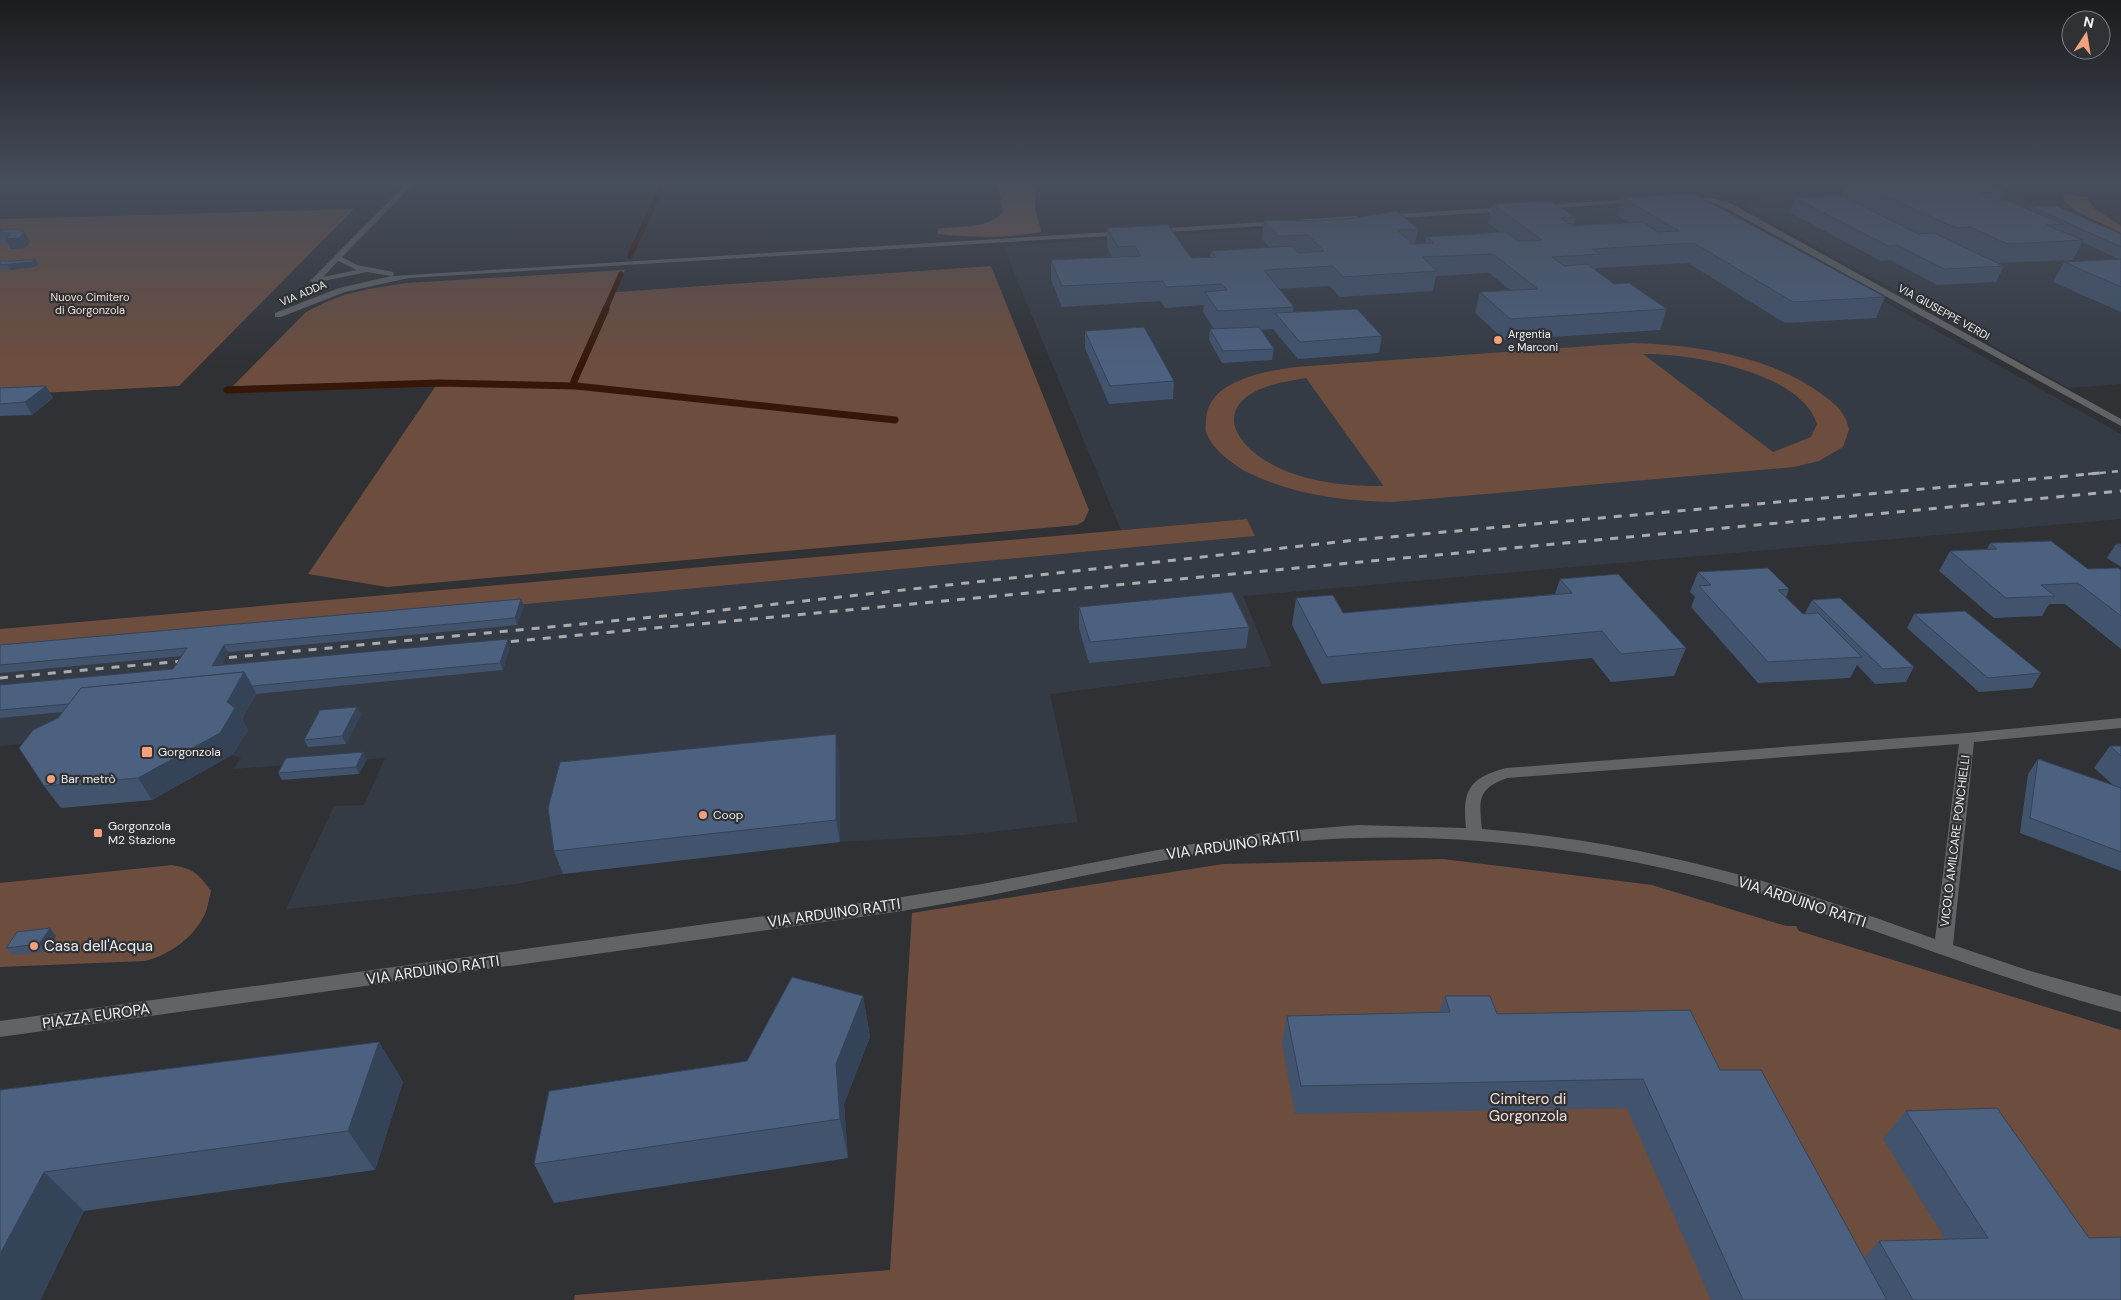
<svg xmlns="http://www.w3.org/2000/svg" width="2121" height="1300" font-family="'DM Sans',sans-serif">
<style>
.built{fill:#353b44}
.green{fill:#6d4d3e;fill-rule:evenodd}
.forest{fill:#785443}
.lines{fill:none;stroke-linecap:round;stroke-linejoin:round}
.stream-far1{stroke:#361707;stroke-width:5.5}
.stream{stroke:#361707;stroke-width:7}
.minor{fill:#626365;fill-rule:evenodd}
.rail-far1{stroke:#a9abae;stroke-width:2.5;stroke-dasharray:6 6;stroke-linecap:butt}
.rail{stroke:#a9abae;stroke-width:3;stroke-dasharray:8 8;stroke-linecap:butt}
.wall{fill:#41536d;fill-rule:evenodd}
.shaded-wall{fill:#354359}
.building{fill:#4c607f;stroke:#354359}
.poi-dot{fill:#f1a17b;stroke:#2f3135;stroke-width:2}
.labels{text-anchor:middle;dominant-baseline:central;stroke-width:4.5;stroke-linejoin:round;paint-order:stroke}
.far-street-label{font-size:11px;fill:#eef0f2;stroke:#2f3135}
.far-park-label{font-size:11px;fill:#f8ddd0;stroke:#2f3135}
.far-poi-label{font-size:11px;fill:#eef0f2;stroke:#2f3135;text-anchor:start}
.poi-label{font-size:12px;fill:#eef0f2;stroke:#2f3135;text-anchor:start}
.street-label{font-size:12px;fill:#eef0f2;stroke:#2f3135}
.near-street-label{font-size:15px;fill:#eef0f2;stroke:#2f3135}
.near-poi-label{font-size:15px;fill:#eef0f2;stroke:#2f3135;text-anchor:start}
.near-park-label{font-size:15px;fill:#f8ddd0;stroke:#2f3135}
</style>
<rect width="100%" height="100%" fill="#2f3135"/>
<!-- built -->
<g class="built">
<path d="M1996 187 2121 243V384L2068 388 1746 207 1757 199Z"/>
<path d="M1687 202 1715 207 2121 434V519L1243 596 1272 666 1050 694 1078 822 963 835 840 842 563 874 517 884 327 905 286 909 334 806 364 805 385 758 233 769 241 758 233 755 152 800 61 808 35 770 71 740 0 746V653L1255 536 1247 519 1121 530 1003 246Z"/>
</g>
<!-- green -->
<g class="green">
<path d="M354 209 179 386 0 395V219Z"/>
<path d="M991 266 1089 510 1084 521 1077 525 387 587 308 574 439 381 233 386 306 312 326 302 344 295 369 289 406 283 625 270 616 292Z"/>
<path d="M1632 343C1695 345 1766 355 1819 392 1828 399 1839 406 1844 416 1847 420 1848 426 1849 430L1843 447 1819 461 1794 467 1393 502C1343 501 1294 495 1249 473 1233 465 1212 449 1206 432 1205 429 1206 424 1206 421 1207 401 1219 390 1236 382 1255 373 1275 370 1295 367ZM1643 354C1690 353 1801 372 1817 424L1811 437 1773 452ZM1306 378 1383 485V486C1345 486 1302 482 1268 462 1237 444 1215 411 1258 390 1273 383 1290 381 1306 378Z"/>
<path d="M1247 519 1255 536 0 653V629Z"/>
<path d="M1443 859 1652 885 1786 926H1796L1799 931 2121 1030V1300H574L575 1295 890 1270 912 913 1223 864Z"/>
<path d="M172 865C194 869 198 873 211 891 209 898 208 907 205 914 194 937 170 955 145 961L0 967V883Z"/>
</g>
<!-- forest -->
<g class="forest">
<path d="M998 182H1032C1037 194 1036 190 1035 202 1034 210 1040 223 1041 232 1007 238 973 238 938 234V229C961 225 987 230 1003 212Z"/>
<path d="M2065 195 2087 197 2094 208 2121 226V233L2076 211 2063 199Z"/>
</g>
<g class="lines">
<!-- stream-far1 -->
<g class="stream-far1">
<path d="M630 256 664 182"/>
<path d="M605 310 621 274"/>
</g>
<!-- stream -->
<g class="stream">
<path d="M574 381 606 309"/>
<path d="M227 390 438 383 576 386 895 420"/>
</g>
<!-- minor -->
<g class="minor">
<path d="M408 182H415L342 257 357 265 394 272 393 276 1126 231 1130 233 1126 235 409 278 345 292 281 317H275V313L339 288 391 276 367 272 314 283 310 281ZM338 261 357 270 323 277Z"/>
<path d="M1684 197 1711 198 1730 203 2121 419V426L1724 207 1710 202 1682 200V198Z"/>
<path d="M1640 199 1644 201 1642 202 1539 209 1535 207 1539 205Z"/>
<path d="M1508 207 1512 209 1511 211 1385 219 1381 217 1385 215Z"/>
<path d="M1356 216 1360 218 1359 220 1153 233 1149 231 1153 229Z"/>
<path d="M2121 718V728L1974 742 1953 945 2027 970 2121 996V1012C1995 979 1875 927 1749 890 1623 854 1489 834 1357 838 1204 842 1048 888 896 912L0 1037V1021L896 898 982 884 1168 848 1262 833 1358 825 1466 828C1462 790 1469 778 1506 768L1967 733ZM1959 744 1935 939C1873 917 1811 894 1748 877 1661 853 1572 836 1482 829 1479 800 1477 789 1507 778Z"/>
</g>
<!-- rail-far1 -->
<path class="rail-far1" d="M2088 474 2121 471"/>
<!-- rail -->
<g class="rail">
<path d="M495 643 2121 491"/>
<path d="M213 659 686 614 1356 540 2101 473"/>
<path d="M0 678 193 660"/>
</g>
</g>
<!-- wall -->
<g class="wall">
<path d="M1848 182H1981L2005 192 2001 200 2029 209 2030 206 2121 234V312L2053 282 2064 262 2119 259 2082 242 2073 260 1998 263 2004 266 1996 282 1937 285 1890 260 1881 261 1789 212 1795 198 1842 197ZM1853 202 1920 234H1919Z"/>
<path d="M1623 198 1885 297 1876 318 1785 323 1688 263 1596 268 1595 270 1614 284 1667 309 1660 330 1505 340 1475 313 1480 292 1510 290 1489 273 1436 276 1433 291 1340 297 1330 286 1279 289 1294 307 1293 312 1382 336 1379 353 1298 359 1273 329 1261 330 1274 349 1272 360 1222 363 1209 340 1210 329H1214L1203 312 1204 305 1165 308 1161 301 1062 307 1051 280V260L1112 257 1107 247V228L1191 258 1210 257 1211 251 1269 247 1262 239 1264 220 1418 229 1415 244H1425L1426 237 1502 233 1488 223 1492 204 1575 217 1573 226 1630 223 1618 216Z"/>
<path d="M0 230 25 232 30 242 25 248 11 249 8 243H0Z"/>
<path d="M0 261 38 264 35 267 10 270H0Z"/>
<path d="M1085 331 1174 381 1173 399 1109 404 1085 348Z"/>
<path d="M46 386 53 398 32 415 0 416V388Z"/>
<path d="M1990 543 2088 569 2121 570V649L2065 604H2049L2042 616 1994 618 1939 571 1950 551 1987 549Z"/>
<path d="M2116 544H2121V567L2107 558Z"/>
<path d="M1698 572 1789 589 1786 597 1803 614H1806L1805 613 1812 600 1914 667 1906 682 1875 684 1857 665 1850 678 1758 683 1691 607 1695 597 1690 592Z"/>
<path d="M1560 579 1686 648 1674 676 1611 682 1592 658 1322 684 1292 625 1296 598 1343 613 1555 594Z"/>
<path d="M521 599 524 606 517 625 228 652 221 665 510 646 503 670 256 694 242 719 248 730 233 754 152 800 61 808 44 786 58 718 63 712 0 718V685L173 669 182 656 0 673V645Z"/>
<path d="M1079 607 1249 627 1246 648 1089 663 1079 628Z"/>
<path d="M1914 614 2041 673 2032 688 1979 692 1907 628Z"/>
<path d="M361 714 346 744 308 747 304 740Z"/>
<path d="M2110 746H2121V871L2020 833 2028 774 2038 759 2113 785 2094 768Z"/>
<path d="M839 755 840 842 563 874 554 851Z"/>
<path d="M367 759 359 774 282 780 278 773Z"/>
<path d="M56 936 45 952 13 955 6 948Z"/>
<path d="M863 996 870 1037 844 1104 848 1158 554 1203 534 1164 747 1061Z"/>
<path d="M1445 996 1497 1014 1720 1070 1864 1258 1879 1241 1945 1239 1883 1139 1906 1111 2121 1300H1711L1627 1108 1295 1114 1282 1044 1287 1016 1439 1013Z"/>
<path d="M379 1042 403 1082 375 1170 84 1211 40 1300H0V1090Z"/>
</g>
<!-- shaded-wall -->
<g class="shaded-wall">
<path d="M25 232 30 242 25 248 11 249 6 239Z"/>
<path d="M35 259 38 264 35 267 10 270 7 265Z"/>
<path d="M46 386 53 398 32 415 25 402Z"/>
<path d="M521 599 524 606 517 625 515 618Z"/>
<path d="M508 639 510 646 503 670 500 663Z"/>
<path d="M224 645 228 652 216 673 212 666Z"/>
<path d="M244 672 256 693 242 719 248 730 233 754 152 800 138 778 227 702Z"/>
<path d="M357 707 361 714 346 744 342 736Z"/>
<path d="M836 734 839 755 840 842 836 820Z"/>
<path d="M363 752 367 759 359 774 356 767Z"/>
<path d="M50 928 56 936 45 952 39 944Z"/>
<path d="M863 996 870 1037 844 1104 848 1158 840 1119 836 1064Z"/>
<path d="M379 1042 403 1082 375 1170 348 1131Z"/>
<path d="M44 1172 84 1211 40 1300H0V1254Z"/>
</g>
<!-- building -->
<g class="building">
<path d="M1855 182H1981L2005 192 1978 193 1996 200H2005L2064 224 2046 225 2083 240 2008 244 1970 227 1956 228Z"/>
<path d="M1694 194 1885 297 1793 302 1694 243 1592 249 1600 254 1552 257 1564 266 1587 264 1614 284 1629 283 1667 309 1510 319 1480 292 1538 289 1493 254 1422 257 1437 271 1343 277 1333 266 1264 270 1294 307 1218 311 1205 292 1227 290 1222 284 1166 287 1163 281 1062 286 1051 260 1141 256 1135 246 1118 247 1107 228 1168 225 1191 258 1216 257 1211 251 1292 246 1298 253 1324 251 1308 235 1278 236 1264 220 1319 221 1356 218 1397 211 1418 229 1397 230 1413 244 1434 243 1426 237 1506 232 1518 241 1542 240 1492 204 1551 201 1575 217 1561 218 1572 226 1642 222 1658 232 1679 231 1623 198Z"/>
<path d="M1842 196 1919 234 1934 233 2004 266 1944 269 1897 245 1888 246 1795 198Z"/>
<path d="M2030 206H2056L2121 234V247Z"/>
<path d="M17 229 25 232 19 238 6 239 11 233H0V230Z"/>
<path d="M35 259 32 262 0 265V261H13Z"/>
<path d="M2121 259V287L2064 262Z"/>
<path d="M1357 309 1382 336 1300 342 1275 313Z"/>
<path d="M1144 327 1174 381 1110 386 1085 331Z"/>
<path d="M1259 327 1274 349 1223 351 1210 329Z"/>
<path d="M46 386 25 402 0 404V388Z"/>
<path d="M2051 541 2088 569 2118 568 2121 570V616L2078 583 2041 585 2055 596 2006 598 1950 551 1997 549 1990 543Z"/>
<path d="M2116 544H2121V547Z"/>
<path d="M1768 568 1789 589 1778 590 1803 614 1818 613 1862 657 1768 662 1699 586 1711 585 1698 572Z"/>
<path d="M1618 574 1686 648 1621 654 1602 631 1327 657 1296 598 1333 595 1343 613 1572 593 1560 579Z"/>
<path d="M1232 592 1249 627 1090 642 1079 607Z"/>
<path d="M1840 598 1914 667 1883 669 1812 600Z"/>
<path d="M521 599 515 618 224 645 212 666 508 639 500 663 252 686 244 672 81 688 69 704 0 710V685L173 669 187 648 0 665V645Z"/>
<path d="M1965 611 2041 673 1988 678 1914 614Z"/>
<path d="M244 672 227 702 235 708 220 733 138 778 44 786 19 748 33 730 58 718 81 688Z"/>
<path d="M357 707 342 736 304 740 320 710Z"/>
<path d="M836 734V820L554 851 548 808 560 762Z"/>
<path d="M2110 746H2121V756Z"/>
<path d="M363 752 356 767 278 773 286 758Z"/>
<path d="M2038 759 2121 788V852L2030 818Z"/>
<path d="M50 928 39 944 6 948 17 932Z"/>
<path d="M792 977 863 996 836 1064 840 1119 534 1164 549 1091 747 1061Z"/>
<path d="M1445 996H1490L1497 1014 1690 1010 1720 1070H1761L1887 1300H1743L1643 1079 1301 1086 1287 1016 1450 1012Z"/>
<path d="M379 1042 348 1131 44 1172 0 1254V1090Z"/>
<path d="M1997 1108 2089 1238 2121 1237V1300H1913L1879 1241 1988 1238 1906 1111Z"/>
</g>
<!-- sky -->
<linearGradient id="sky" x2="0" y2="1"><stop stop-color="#1a1b1d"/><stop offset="0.5" stop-color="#474e5c"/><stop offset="1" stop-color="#474e5c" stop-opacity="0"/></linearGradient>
<rect width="2121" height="364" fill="url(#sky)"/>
<!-- markers -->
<g class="poi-dot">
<circle cx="1498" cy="340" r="5"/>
<rect x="141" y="746" width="12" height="12" rx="2.5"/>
<circle cx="51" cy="779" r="5"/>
<circle cx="703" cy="815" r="5"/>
<rect x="93" y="828" width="10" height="10" rx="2.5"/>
<circle cx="34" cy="946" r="5"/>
</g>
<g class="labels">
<!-- far-street labels -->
<g class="far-street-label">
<text transform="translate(303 293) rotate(-23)">VIA ADDA</text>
<text transform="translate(1944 312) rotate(29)">VIA GIUSEPPE VERDI</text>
</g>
<!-- far-park labels -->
<g class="far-park-label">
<text x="90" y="297">Nuovo Cimitero<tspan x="90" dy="13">di Gorgonzola</tspan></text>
</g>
<!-- far-poi labels -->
<g class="far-poi-label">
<text x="1508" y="334">Argentia<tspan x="1508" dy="13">e Marconi</tspan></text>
</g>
<!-- poi labels -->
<g class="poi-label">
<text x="158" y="752">Gorgonzola</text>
<text x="61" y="779">Bar metrò</text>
<text x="713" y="815">Coop</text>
<text x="108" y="826">Gorgonzola<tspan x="108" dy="14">M2 Stazione</tspan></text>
</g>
<!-- street labels -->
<g class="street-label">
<text transform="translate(1955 841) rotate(-83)">VICOLO AMILCARE PONCHIELLI</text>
</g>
<!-- near-street labels -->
<g class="near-street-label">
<text transform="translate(1233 845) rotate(-8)">VIA ARDUINO RATTI</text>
<text transform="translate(1802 902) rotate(18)">VIA ARDUINO RATTI</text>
<text transform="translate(834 913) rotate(-8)">VIA ARDUINO RATTI</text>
<text transform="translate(433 970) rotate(-8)">VIA ARDUINO RATTI</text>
<text transform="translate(96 1016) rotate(-8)">PIAZZA EUROPA</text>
</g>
<!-- near-poi labels -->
<g class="near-poi-label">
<text x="44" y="946">Casa dell'Acqua</text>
</g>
<!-- near-park labels -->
<g class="near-park-label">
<text x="1528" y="1099">Cimitero di<tspan x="1528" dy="17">Gorgonzola</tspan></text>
</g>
</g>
<!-- north arrow -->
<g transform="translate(2086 35) rotate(12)"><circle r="24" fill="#2f3135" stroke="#7b7d81"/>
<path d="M0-4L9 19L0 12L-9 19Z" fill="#f1a17b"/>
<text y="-8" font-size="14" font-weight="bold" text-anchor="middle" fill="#eef0f2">N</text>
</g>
</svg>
